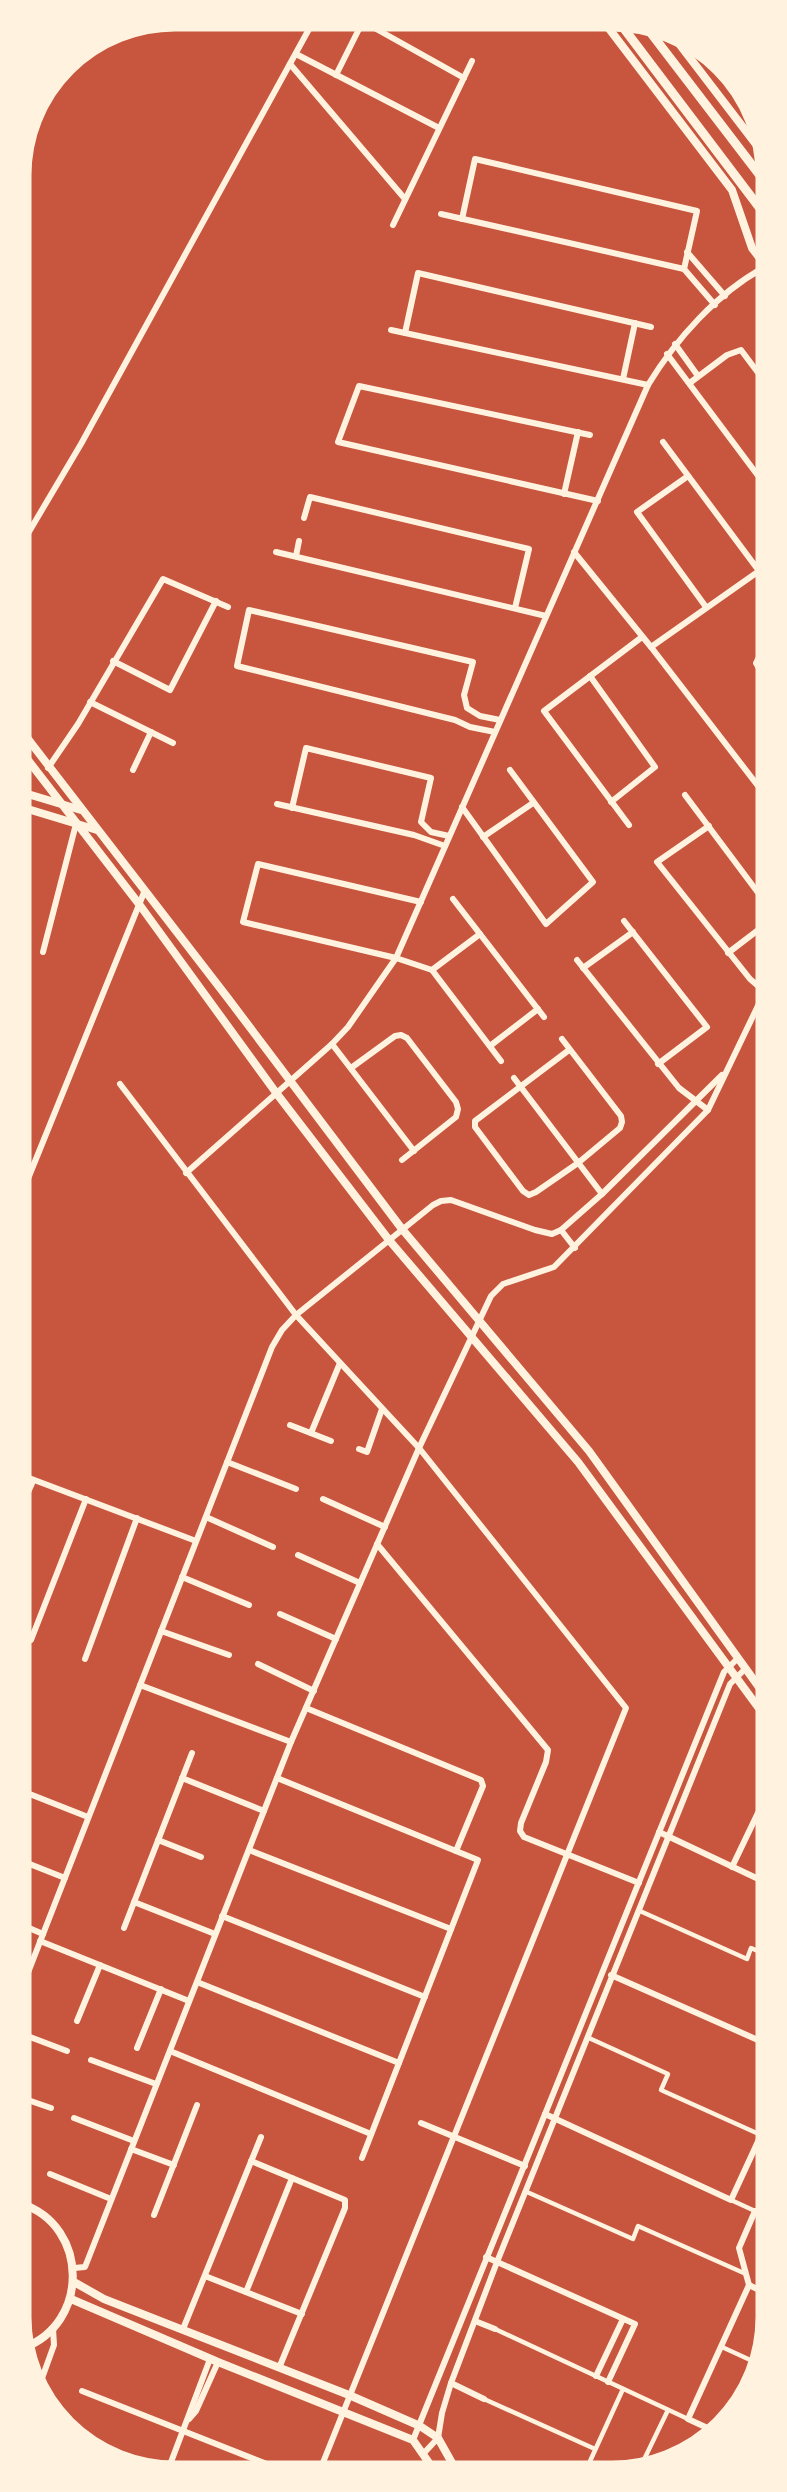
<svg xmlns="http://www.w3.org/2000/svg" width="787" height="2492" font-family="'Noto Sans',sans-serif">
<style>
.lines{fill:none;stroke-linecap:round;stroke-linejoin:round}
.pedestrian{stroke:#fff3e0;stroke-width:4.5}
.minor{stroke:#fff3e0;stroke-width:6}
.tertiary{stroke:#fff3e0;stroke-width:8}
.secondary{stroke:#fff3e0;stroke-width:8}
.primary{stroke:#fff3e0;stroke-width:9}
.rim{fill:none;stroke:#fff3e0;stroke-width:3}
</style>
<rect width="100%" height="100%" fill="#c8553d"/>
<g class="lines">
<!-- pedestrian -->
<g class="pedestrian">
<path d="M640 1911 747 1959 751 1948 767 1955"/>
<path d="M763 1953 767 1945"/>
<path d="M589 2038 668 2074 661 2090 761 2135"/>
<path d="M527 2192 633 2239 638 2226 746 2274"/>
<path d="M731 2200 755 2211"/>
<path d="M495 2329 688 2419"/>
<path d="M722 2347 759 2364"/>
<path d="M484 2399 595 2449"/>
<path d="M586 2470 623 2389"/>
<path d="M639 2470 668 2410"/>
</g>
<!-- minor -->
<g class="minor">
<path d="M362 21 464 78"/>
<path d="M296 54 439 128"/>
<path d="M290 64 405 199"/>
<path d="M336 75 363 21"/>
<path d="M441 214 684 269 715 305"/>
<path d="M462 219 475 159 697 211 684 269"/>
<path d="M393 225 472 61"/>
<path d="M687 252 725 296"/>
<path d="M391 330 648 385"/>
<path d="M405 333 418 273 651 327"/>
<path d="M675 344 698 376"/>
<path d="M667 354 765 485"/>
<path d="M623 379 635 323"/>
<path d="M691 382 727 355 741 350 765 382"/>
<path d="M590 435 359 386 338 442 598 501"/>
<path d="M688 476 637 512 706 607"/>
<path d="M564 494 578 432"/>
<path d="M304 518 310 497 529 549 515 608"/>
<path d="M20 547 81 444 314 20"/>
<path d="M276 552 546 616"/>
<path d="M574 552 651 647 765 795"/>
<path d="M296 556 299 541"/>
<path d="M651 647 759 571 663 442"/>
<path d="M765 651 760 655 756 663 765 679"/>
<path d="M113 661 170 690 216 601"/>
<path d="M590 676 655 767 611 802"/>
<path d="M90 702 173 743"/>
<path d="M495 732 470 727 455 720 237 666 249 610 473 662 464 695 467 708 480 716 500 720"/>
<path d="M48 768 78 724 163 579 228 607"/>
<path d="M133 770 151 732"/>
<path d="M685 795 765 902"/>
<path d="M277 804 414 835 445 846"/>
<path d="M462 807 546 924 593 882 510 770"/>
<path d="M292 808 306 748 431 778 421 822 431 832 449 836"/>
<path d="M629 825 544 711 642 637"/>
<path d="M709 826 657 862 750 979 764 991"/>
<path d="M483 837 533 803"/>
<path d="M453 899 544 1017"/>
<path d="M421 902 258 864 243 922 396 958 432 970 501 1061"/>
<path d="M624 921 707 1027 658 1064"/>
<path d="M43 952 76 824"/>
<path d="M728 953 766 924"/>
<path d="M577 960 679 1088 708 1110"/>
<path d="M583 968 633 932"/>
<path d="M432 970 480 934"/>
<path d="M21 984 27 964"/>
<path d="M562 1039 621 1116 622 1122 620 1128 578 1163 536 1192 529 1195 523 1191 475 1127V1121L569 1050"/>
<path d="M332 1044 414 1151"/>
<path d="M490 1046 538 1009"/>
<path d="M351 1068 395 1036 401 1035 407 1038 456 1102 458 1109 456 1117 402 1160"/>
<path d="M514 1078 602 1194"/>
<path d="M120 1084 296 1315 419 1448 626 1708 320 2470"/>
<path d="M186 1173 332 1044 348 1027 396 958 648 385C676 339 717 293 765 267"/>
<path d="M21 1196 145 890"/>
<path d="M561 1230 575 1248"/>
<path d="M290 1425 331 1441"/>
<path d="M311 1433 340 1363"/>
<path d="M359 1449 367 1452 382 1409"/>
<path d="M227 1462 296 1489"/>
<path d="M21 1475 196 1541"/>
<path d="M323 1499 385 1527"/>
<path d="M21 1508 33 1481"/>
<path d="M206 1517 273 1547"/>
<path d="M377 1544 548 1750 546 1762 521 1823 520 1831 524 1837 639 1883"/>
<path d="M298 1555 360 1583"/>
<path d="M182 1577 249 1605"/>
<path d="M280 1614 336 1639"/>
<path d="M161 1631 229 1655"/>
<path d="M31 1640 86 1499"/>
<path d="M85 1659 137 1518"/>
<path d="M258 1664 314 1691"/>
<path d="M140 1685 291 1742"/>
<path d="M306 1708 481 1780 483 1786 456 1851"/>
<path d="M182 1778 264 1811"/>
<path d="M277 1778 478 1860 362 2158"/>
<path d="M22 1791 88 1817"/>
<path d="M659 1832 767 1883"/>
<path d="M158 1840 201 1857"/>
<path d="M249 1850 451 1929"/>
<path d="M22 1861 65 1878"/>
<path d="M732 1867 767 1794"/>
<path d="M134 1902 215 1934"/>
<path d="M222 1916 425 1997"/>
<path d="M22 1925 43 1934"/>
<path d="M124 1928 192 1753"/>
<path d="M40 1941 189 2001"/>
<path d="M611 1975 767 2044"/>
<path d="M197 1982 399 2063"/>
<path d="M22 1988 272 1347 282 1330 296 1315 433 1205 441 1201 451 1200 535 1230 552 1234 561 1230 602 1194 722 1075"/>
<path d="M77 2021 100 1965"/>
<path d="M22 2034 67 2051"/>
<path d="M137 2048 161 1989"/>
<path d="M170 2051 371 2134"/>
<path d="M91 2060 156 2084"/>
<path d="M22 2098 51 2108"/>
<path d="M545 2114 731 2200 767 2122"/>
<path d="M74 2118 134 2141"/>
<path d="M421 2123 525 2166"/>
<path d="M131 2149 174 2165"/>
<path d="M251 2161 345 2200V2208L279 2368"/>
<path d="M22 2164 28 2166"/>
<path d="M50 2174 111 2199"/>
<path d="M154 2215 197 2105"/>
<path d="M486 2257 635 2324 608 2382"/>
<path d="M74 2268 85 2267 291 1742 419 1448 491 1296 503 1284 554 1267 708 1110 766 989"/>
<path d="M205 2276 302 2314"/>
<path d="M749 2285 767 2294"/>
<path d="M246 2292 292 2178"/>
<path d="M475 2321 495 2329"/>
<path d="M183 2329 261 2137"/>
<path d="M596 2376 623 2319"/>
<path d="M41 2381 54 2345 53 2329"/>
<path d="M451 2383 484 2399"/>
<path d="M82 2391 272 2466"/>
<path d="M189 2419 196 2411 218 2362"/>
<path d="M714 2431 688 2419 749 2285 739 2248 755 2211 767 2217"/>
<path d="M413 2440 724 1672 738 1658"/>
<path d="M424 2453 438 2438 442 2413 451 2383 497 2262 730 1684 746 1668"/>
<path d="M168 2470 210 2359"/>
</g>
<!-- tertiary -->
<g class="tertiary">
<path d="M21 730 227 997 402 1229 589 1451 766 1697"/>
<path d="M21 751 139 904 277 1094 389 1240 578 1462 766 1718"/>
<path d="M21 792 81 810"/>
<path d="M21 807 97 830"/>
<path d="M22 2204C89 2226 90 2324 23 2348"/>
<path d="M74 2282 104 2299 349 2395 420 2426 438 2438 456 2470"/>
<path d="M71 2299 218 2362 413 2440 434 2470"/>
</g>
<!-- secondary -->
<g class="secondary">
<path d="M604 22 732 190 752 248 765 265"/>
<path d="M677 41 765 156"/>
</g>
<!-- primary -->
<g class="primary">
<path d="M619 22 765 215"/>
<path d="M644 24 765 182"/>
</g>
</g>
<!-- crop -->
<path d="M0 0H787V2492H0ZM175 30H612A145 145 0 0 1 757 175V2317A145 145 0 0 1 612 2462H175A145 145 0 0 1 30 2317V175A145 145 0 0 1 175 30Z" fill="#fff3e0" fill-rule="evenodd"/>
<path class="rim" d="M175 30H612A145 145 0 0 1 757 175V2317A145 145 0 0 1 612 2462H175A145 145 0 0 1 30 2317V175A145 145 0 0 1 175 30Z"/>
</svg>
